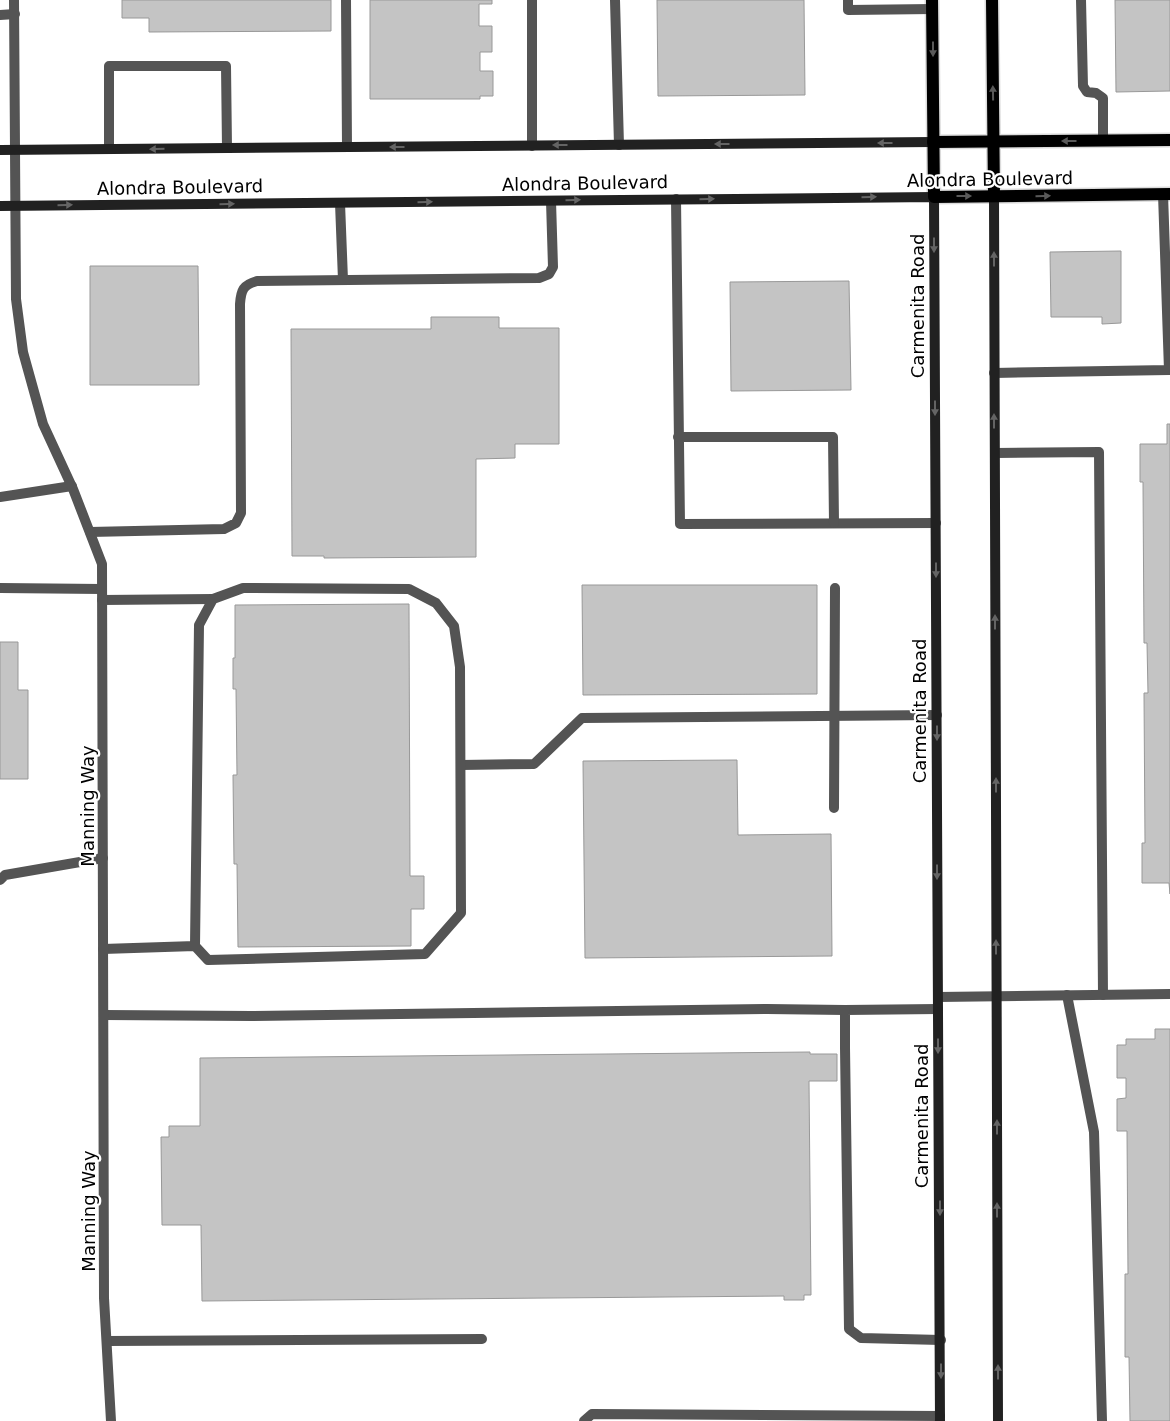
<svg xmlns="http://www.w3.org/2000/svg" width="1170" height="1421" font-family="'DejaVu Sans',sans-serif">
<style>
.building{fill:#c4c4c4;stroke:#989898}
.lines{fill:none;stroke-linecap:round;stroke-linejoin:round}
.primary-casing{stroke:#dbdbdb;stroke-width:15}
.service{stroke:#545454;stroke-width:10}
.minor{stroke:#545454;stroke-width:10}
.secondary{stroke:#212121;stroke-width:10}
.primary{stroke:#000;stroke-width:12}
.oneway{fill:#595959}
.oneway2{fill:#646464}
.labels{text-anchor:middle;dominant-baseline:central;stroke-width:4.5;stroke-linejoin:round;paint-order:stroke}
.street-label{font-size:18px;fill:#000;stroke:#fff}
</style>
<rect width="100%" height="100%" fill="#fff"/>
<!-- building -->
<g class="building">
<path d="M122 0H331V31L149 32V18H122Z"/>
<path d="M370 0H492V4H479V26H492V52H480V71H493V96H480V99H370Z"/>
<path d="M657 0H804L805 95 658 96Z"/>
<path d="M1115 0H1170V91L1116 92Z"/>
<path d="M1121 251V323L1102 324V317H1051L1050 252Z"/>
<path d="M90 266H198L199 385H90Z"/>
<path d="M849 281 851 390 731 391 730 282Z"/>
<path d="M431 317H499V328H559V444H515V458L476 459V557L324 558V556H292L291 329H431Z"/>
<path d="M1167 424H1170V894L1169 883H1142V843H1145L1144 693H1148L1147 643H1144L1143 482H1140V444H1167Z"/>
<path d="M582 585H817V694L583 695Z"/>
<path d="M409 604 410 876H424V909H411V946L238 947 237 864H234L233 775H237L236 689H233V658H235V605Z"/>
<path d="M0 642H18V690H28V779H0Z"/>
<path d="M737 760 738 835 831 834 832 956 585 958 583 761Z"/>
<path d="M1155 1029H1170V1421H1130L1129 1357H1125V1274H1128L1127 1131H1117V1099L1126 1098V1078H1117V1045H1126V1039H1155Z"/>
<path d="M810 1052V1054H837V1081H809L811 1295H804V1300H784V1296L202 1301 201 1225H162L161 1137H169V1126H200V1058Z"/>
</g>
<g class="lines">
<defs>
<g id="primary">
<path d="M932 0 934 197 1170 194"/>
<path d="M992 0 994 196"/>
<path d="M933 142 1170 140"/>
</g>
</defs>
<!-- primary casing -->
<use href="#primary" class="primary-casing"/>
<!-- service -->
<g class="service">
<path d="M346 0 347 147"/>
<path d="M615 0 619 145"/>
<path d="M848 0V10L933 9"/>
<path d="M1081 0 1083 86 1087 92 1096 93 1103 98V141"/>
<path d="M0 15 15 14"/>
<path d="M532 146V0"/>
<path d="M109 149V66H226L227 148"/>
<path d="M676 199 680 524 936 523"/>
<path d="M340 203 343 280"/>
<path d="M994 373 1169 370 1163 194"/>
<path d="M678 437H833L834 523"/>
<path d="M995 453 1099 452 1103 995"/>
<path d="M0 497 72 486"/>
<path d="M90 532 224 529 236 523 241 513 240 304C241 290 243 285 257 281L539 278 549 274 553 267 551 201"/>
<path d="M0 588 102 589"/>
<path d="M102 600 213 599"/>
<path d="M461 765 534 764 582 718 937 715"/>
<path d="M834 808 835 588"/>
<path d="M0 880 5 875 103 858"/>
<path d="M103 949 195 946 199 625 213 599 243 588 409 589 436 603 454 626 460 667 461 913 425 954 208 960 195 946"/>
<path d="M1067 995 1094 1132 1102 1421"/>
<path d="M938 997 1170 994"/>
<path d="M938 1009 845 1010V1048L849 1329 861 1338 941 1340"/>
<path d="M104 1015 251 1016 767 1009 845 1010"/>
<path d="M107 1341 482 1339"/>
<path d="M584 1421 592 1414 940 1416"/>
</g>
<!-- minor -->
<path class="minor" d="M14 0 16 299 23 352 43 424 73 489 102 564 104 1298 111 1421"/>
<!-- secondary -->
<g class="secondary">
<path d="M0 150 933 142"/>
<path d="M994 196 998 1421"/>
<path d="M0 206 934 197 940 1421"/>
</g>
<!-- primary -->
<use href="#primary" class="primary"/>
</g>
<!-- one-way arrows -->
<defs><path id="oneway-solid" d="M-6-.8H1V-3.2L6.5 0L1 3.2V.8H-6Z" transform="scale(1.25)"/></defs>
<g class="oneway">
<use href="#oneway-solid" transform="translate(933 49) rotate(90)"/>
<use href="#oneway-solid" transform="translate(993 93) rotate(-91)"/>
<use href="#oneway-solid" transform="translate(1069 141) rotate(180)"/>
<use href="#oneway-solid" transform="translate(964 196)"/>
<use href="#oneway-solid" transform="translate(1043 196) rotate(-1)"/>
</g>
<g class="oneway2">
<use href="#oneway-solid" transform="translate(885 143) rotate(180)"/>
<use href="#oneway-solid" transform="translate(722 144) rotate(180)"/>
<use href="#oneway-solid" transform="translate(560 145) rotate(180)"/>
<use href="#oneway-solid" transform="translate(397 147) rotate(180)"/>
<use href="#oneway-solid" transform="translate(157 149) rotate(179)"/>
<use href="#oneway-solid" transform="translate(869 197) rotate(-1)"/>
<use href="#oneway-solid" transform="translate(707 199) rotate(-1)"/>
<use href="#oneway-solid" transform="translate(573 200) rotate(-1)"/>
<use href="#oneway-solid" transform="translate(425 202) rotate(-1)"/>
<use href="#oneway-solid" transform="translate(227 204) rotate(-1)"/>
<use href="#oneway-solid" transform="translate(65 205) rotate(-1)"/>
<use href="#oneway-solid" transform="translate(934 245) rotate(90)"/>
<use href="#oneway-solid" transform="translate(994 259) rotate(-90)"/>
<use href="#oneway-solid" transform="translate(935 408) rotate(90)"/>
<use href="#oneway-solid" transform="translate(994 421) rotate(-90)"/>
<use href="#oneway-solid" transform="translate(936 570) rotate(90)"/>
<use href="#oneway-solid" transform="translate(995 622) rotate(-90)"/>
<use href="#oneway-solid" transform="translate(937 733) rotate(90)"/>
<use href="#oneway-solid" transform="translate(996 785) rotate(-90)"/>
<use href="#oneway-solid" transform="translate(937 872) rotate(90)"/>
<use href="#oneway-solid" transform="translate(996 947) rotate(-90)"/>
<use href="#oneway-solid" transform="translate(938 1046) rotate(90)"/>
<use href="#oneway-solid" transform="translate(997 1127) rotate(-90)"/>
<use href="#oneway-solid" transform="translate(940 1208) rotate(90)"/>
<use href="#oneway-solid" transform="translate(997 1210) rotate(-90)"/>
<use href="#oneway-solid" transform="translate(941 1371) rotate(90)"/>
<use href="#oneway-solid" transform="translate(998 1372) rotate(-90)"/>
</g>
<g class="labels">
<!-- street labels -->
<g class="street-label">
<text transform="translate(990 179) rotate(-1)">Alondra Boulevard</text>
<text transform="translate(585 183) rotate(-1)">Alondra Boulevard</text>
<text transform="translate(180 187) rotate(-1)">Alondra Boulevard</text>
<text transform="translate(917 306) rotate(-90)">Carmenita Road</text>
<text transform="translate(919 711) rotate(-90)">Carmenita Road</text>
<text transform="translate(87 806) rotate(-90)">Manning Way</text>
<text transform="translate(921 1116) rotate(-90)">Carmenita Road</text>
<text transform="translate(88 1211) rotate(-90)">Manning Way</text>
</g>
</g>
</svg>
